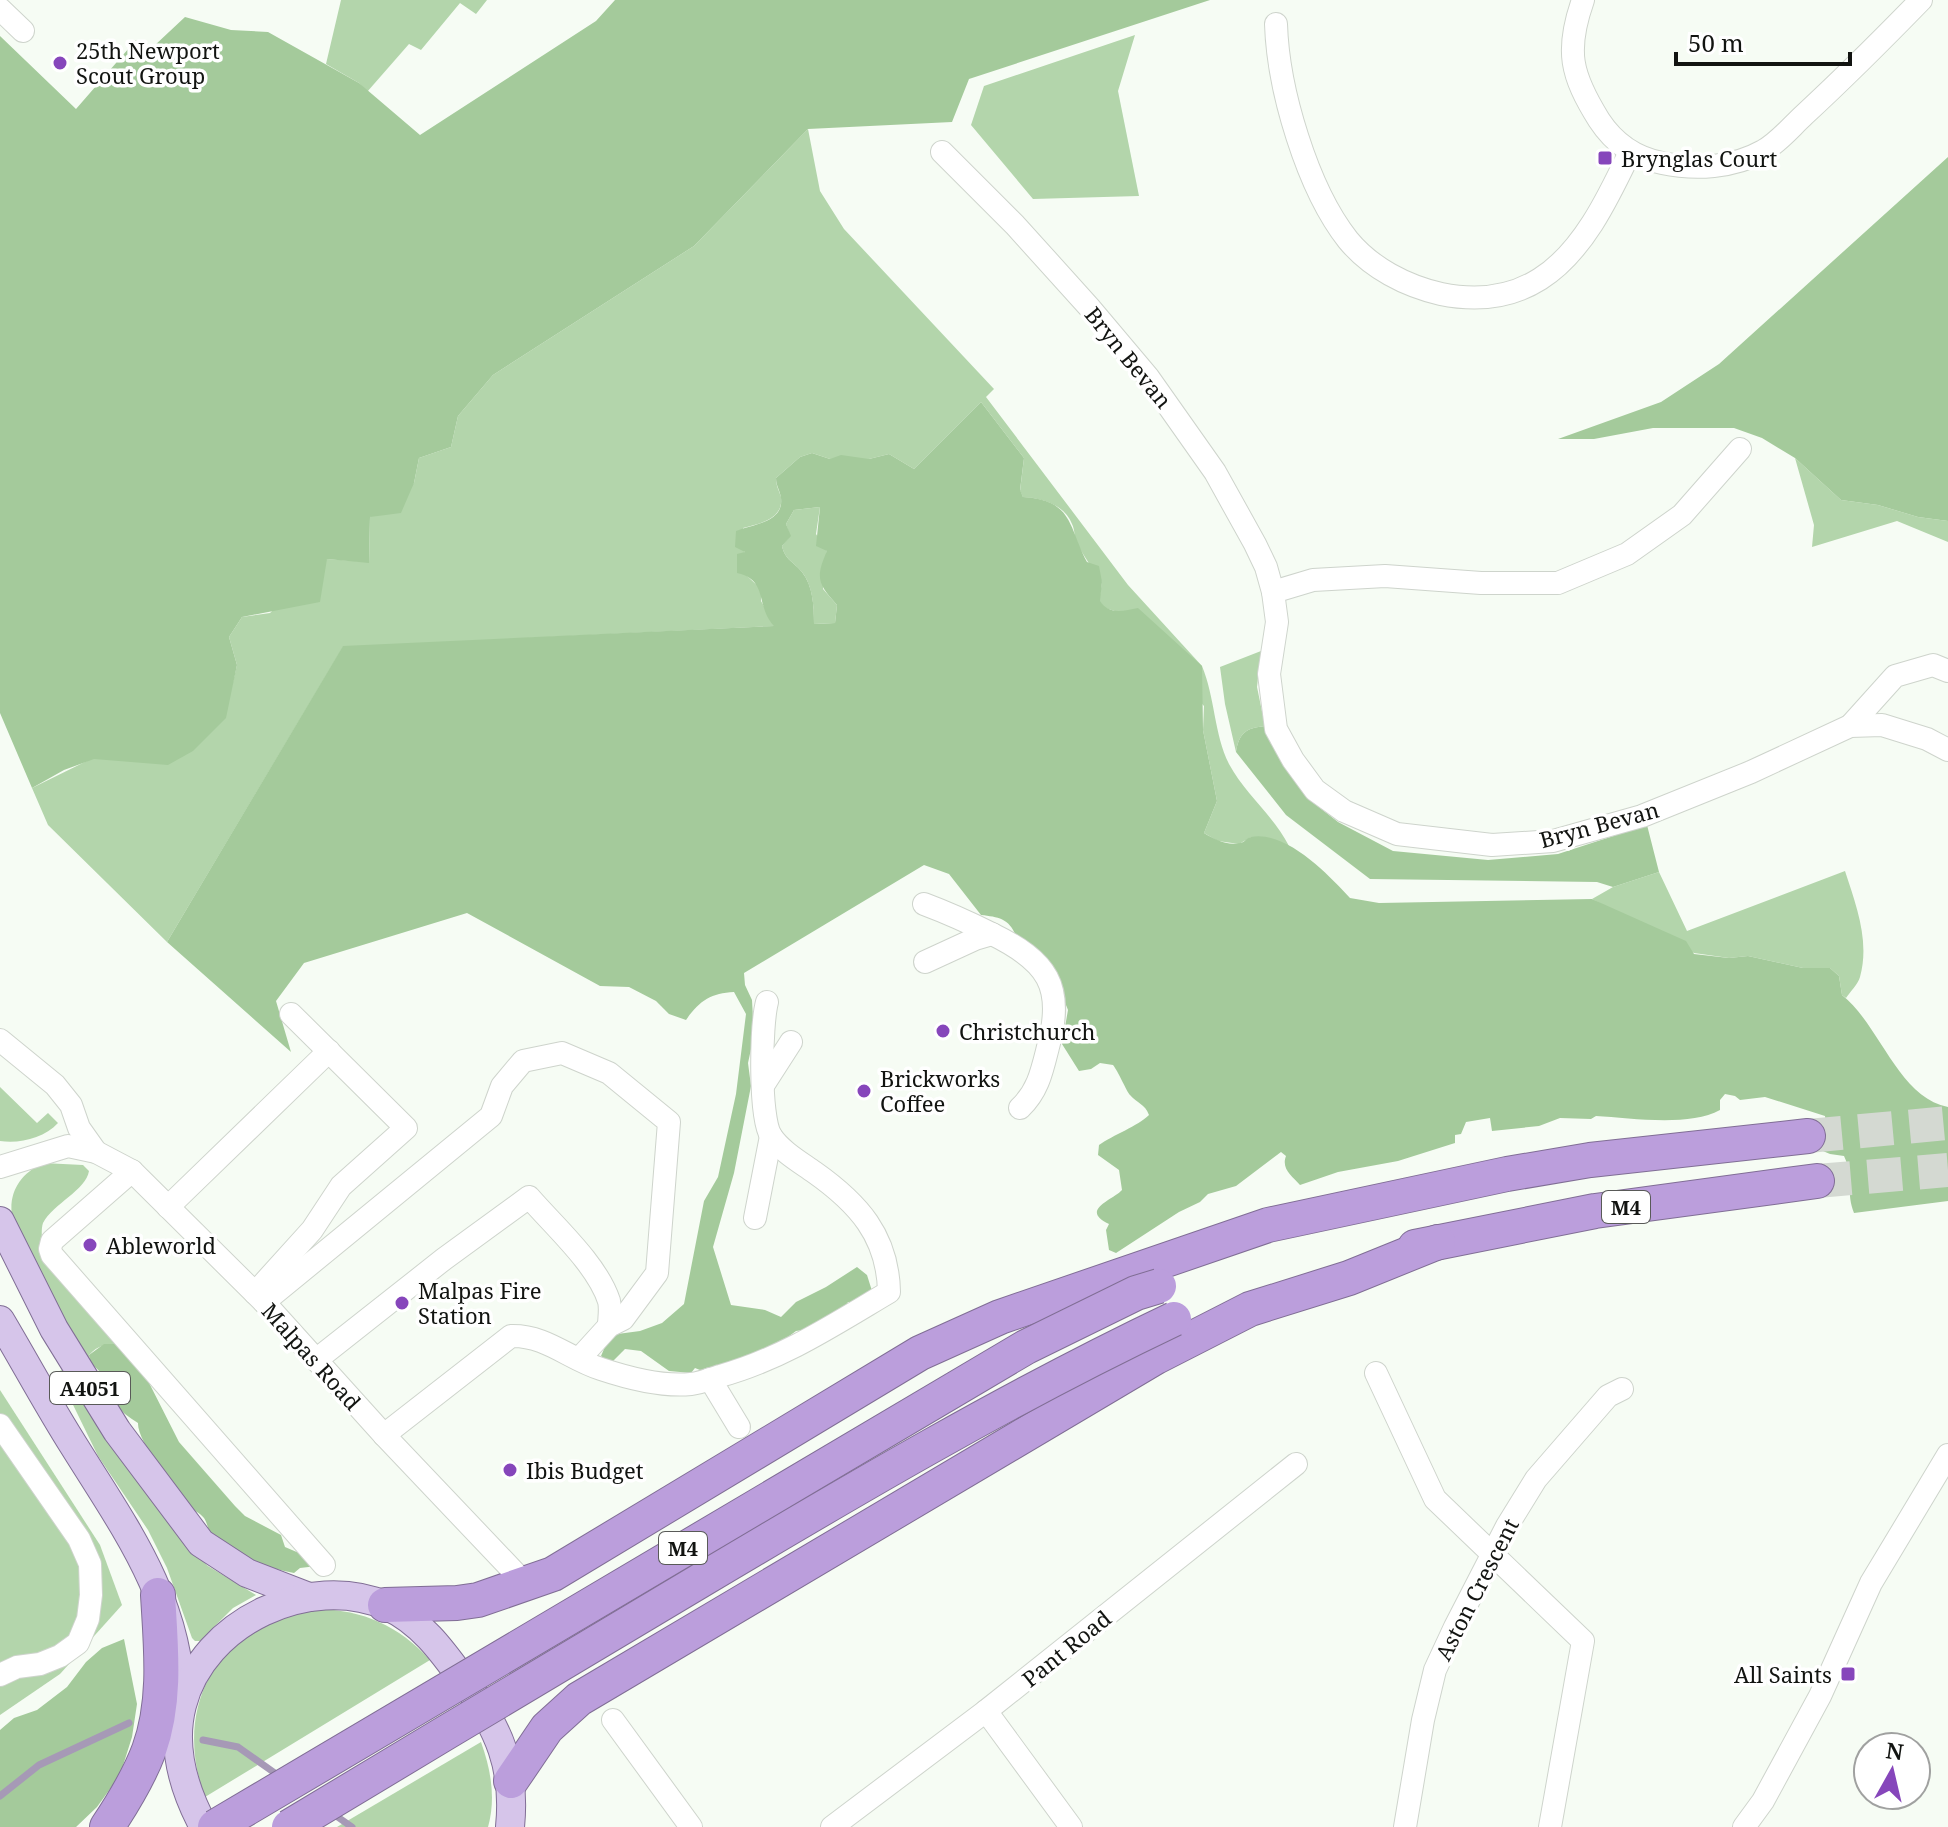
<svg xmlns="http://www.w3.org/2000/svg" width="1948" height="1827" font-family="'Noto Serif',serif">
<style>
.green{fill:#b3d5ab}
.forest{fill:#a4ca9b;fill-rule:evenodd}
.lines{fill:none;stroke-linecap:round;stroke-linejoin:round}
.stream{stroke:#a699b6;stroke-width:7}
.highway-tunnel{stroke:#d4d9d2;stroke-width:34;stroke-dasharray:34 17;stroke-linecap:butt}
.minor-casing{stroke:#ced4cc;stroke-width:24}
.major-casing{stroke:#806e95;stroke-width:30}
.highway-casing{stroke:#806e95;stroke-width:36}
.minor{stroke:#fff;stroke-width:22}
.major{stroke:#d6c5ea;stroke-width:28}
.highway{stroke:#bb9edc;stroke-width:34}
.highway-bridge-casing{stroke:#806e95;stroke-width:36;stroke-linecap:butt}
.highway-bridge{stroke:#bb9edc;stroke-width:34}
.poi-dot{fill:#8646bb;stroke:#fff;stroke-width:3}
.labels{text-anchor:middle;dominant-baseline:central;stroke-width:7;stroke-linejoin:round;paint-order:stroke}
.shield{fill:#fff;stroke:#595a58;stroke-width:2}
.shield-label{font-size:20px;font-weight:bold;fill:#121411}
.poi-label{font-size:22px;fill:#121411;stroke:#fff;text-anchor:start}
.street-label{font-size:22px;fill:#121411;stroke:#fff}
</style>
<rect width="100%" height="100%" fill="#f6fcf4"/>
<!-- green -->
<g class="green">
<path d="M341 0H487L476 14 460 3 421 50 409 44 367 92 359 83 326 64Z"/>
<path d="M1135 35 1118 91 1139 196 1033 199 971 125 984 86Z"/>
<path d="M808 129 820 191 844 229 994 389 986 397 1128 585 1202 666C1215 697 1214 734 1229 764 1245 794 1274 816 1289 846L1263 838 1251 837 1239 844 1218 841 1204 833 1217 801 1203 730 1204 706 1118 612 1105 608 1099 601 1102 582C1093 569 1084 557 1077 543 1074 537 1075 530 1072 524 1065 505 1042 498 1023 497L1020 491 1024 458 981 402 914 469 889 454 869 459H830L812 453 800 457 776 478C776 486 779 490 781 497 784 519 759 524 743 528L746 575 761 589V601L775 626 343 647 167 942 48 825 32 788 231 690 237 665 229 637 242 617 270 613 327 559 369 562 370 517 414 483 419 458 451 447 458 416 493 375 694 246Z"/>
<path d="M1795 458 1841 500 1878 505 1918 517 1948 521V542L1897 521 1812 547 1814 525Z"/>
<path d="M820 507 816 534 827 551 823 589 837 605 835 623 814 624C814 607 813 586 802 572 794 562 785 560 782 546L790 536 786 524 794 510Z"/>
<path d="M1261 651 1257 687 1265 726C1246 728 1239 733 1236 752L1225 704 1220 667Z"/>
<path d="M1845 871C1856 905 1870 941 1860 977 1858 984 1850 992 1846 998L1842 995 1839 976 1830 968H1803L1748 956 1729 958 1694 953 1592 899 1613 887 1659 872 1687 931Z"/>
<path d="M0 1087 37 1123 48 1113 58 1123C44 1138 20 1144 0 1141Z"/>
<path d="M43 1163 83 1165 89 1171C86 1190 53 1204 43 1223 41 1229 42 1237 42 1243L119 1344C106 1344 98 1345 89 1355V1362L65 1328 13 1222C7 1195 18 1175 43 1163Z"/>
<path d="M62 1370 112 1445 192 1551 208 1566 256 1595 233 1608 200 1641H195L192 1638 167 1568 148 1530 98 1456 57 1372Z"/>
<path d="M0 1390 100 1545 122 1605 60 1674 0 1715Z"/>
<path d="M317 1609C364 1610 399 1626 430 1660L205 1797C178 1726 201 1651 275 1619 287 1614 304 1612 317 1609Z"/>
<path d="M481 1742C491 1770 496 1798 488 1827H337Z"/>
</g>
<!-- forest -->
<g class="forest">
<path d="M615 0H1210L969 79 952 122 808 129 694 246 493 375 458 416 451 447 419 458 414 483 401 513 370 517 369 563 327 559 320 602 242 617 229 637 237 665 226 718 193 751 168 765 94 759 64 770 32 788 0 713V36L76 109 136 40 154 46 185 17 231 30 268 32 359 83 420 135 596 21Z"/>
<path d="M1948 157V521L1918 517 1878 505 1841 500 1795 458 1762 438 1734 428H1653L1594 439H1558L1661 402 1719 364Z"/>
<path d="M981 402 1024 458 1020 490 1023 497C1073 500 1068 526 1087 562L1099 566 1102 582 1100 601C1109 615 1123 611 1138 608L1202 666 1203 730 1217 801 1204 833C1214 839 1227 846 1240 843 1246 842 1244 839 1251 837 1286 830 1329 875 1350 898L1379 903 1592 899 1686 941 1694 954 1729 958 1748 956 1803 968H1830L1839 976 1842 995C1880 1025 1898 1097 1948 1107V1201L1854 1213C1845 1190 1855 1180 1844 1156L1830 1154 1818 1149 1819 1131 1826 1126 1825 1116 1765 1097 1740 1100 1735 1096 1725 1094 1720 1100V1110C1689 1127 1631 1118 1596 1116L1591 1119 1560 1118 1539 1126 1492 1131 1490 1118 1466 1122 1461 1134 1455 1135V1143L1398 1161 1338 1172 1300 1185C1292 1176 1281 1169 1286 1156L1281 1152 1236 1186 1208 1194 1200 1202 1179 1212 1116 1253 1109 1250 1106 1230 1109 1224C1079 1210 1113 1200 1122 1190L1119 1170 1098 1155 1099 1145C1113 1135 1138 1126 1149 1115 1145 1104 1137 1103 1130 1095 1127 1092 1118 1071 1113 1065L1100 1063 1091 1069 1079 1071 1062 1044 1068 1010 1058 985V975C1043 964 1033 944 1016 936 1009 918 998 917 981 915L949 874 924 865 744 973 745 985 752 1000 754 1035 748 1063 751 1086 734 1173 713 1247 731 1305 765 1310 781 1317 796 1302 826 1287 857 1267 867 1275 872 1291 864 1302H848L840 1315 809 1329 796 1331 769 1351 705 1372 695 1368 691 1373 669 1371 641 1351 625 1349 610 1364 601 1356 610 1335 640 1331 662 1323 684 1304 704 1201 718 1177 736 1094 746 1014 734 992C711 993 699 1001 686 1020L669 1014 656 1001 629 987 600 986 467 913 304 963 276 1001 291 1052 167 942 343 646 774 626C755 606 769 580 737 573V554L745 552 735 547 736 531C752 524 784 523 781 498 780 490 776 486 776 478L800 457 812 453 830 459 841 455 869 459 889 454 914 469ZM820 507 816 546 827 551C815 578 818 584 837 605L835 623 814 624C814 606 813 586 802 572 794 562 785 560 782 546L791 536 786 524 794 510Z"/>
<path d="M1265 726 1310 800 1338 822 1393 851 1488 860 1558 854 1647 825 1659 872 1613 887 1597 882 1370 879 1286 815 1236 752C1239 733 1246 728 1265 726Z"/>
<path d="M104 1344H119L141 1367 179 1442 235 1506 245 1516 281 1535 285 1547 299 1553 317 1566 300 1568 294 1573C268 1569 235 1556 215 1539 208 1533 208 1524 204 1518 200 1513 193 1510 189 1506 175 1491 137 1441 138 1423 129 1417 119 1411 113 1400 106 1387 104 1370 90 1364L89 1355Z"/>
<path d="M124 1639 137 1704 132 1737 120 1775 97 1807 76 1827H0V1730L14 1718 37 1710 67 1687 86 1662 102 1648Z"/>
</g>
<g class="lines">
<!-- stream -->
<g class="stream">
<path d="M203 1740 238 1747 279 1776"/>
<path d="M0 1796 39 1765 129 1723"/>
<path d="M332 1813 352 1827"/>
</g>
<!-- highway-tunnel -->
<g class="highway-tunnel">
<path d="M1808 1136 1948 1123"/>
<path d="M1817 1181 1948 1170"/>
</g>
<defs>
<g id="minor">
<path d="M1583 0C1565 51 1571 75 1599 120 1614 143 1636 158 1662 163 1695 170 1733 168 1763 151 1778 143 1791 127 1804 115 1844 78 1883 39 1921 0"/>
<path d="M0 9 23 31"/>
<path d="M1276 24C1278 89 1307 188 1348 240 1371 268 1406 286 1441 294 1475 301 1510 298 1540 279 1583 252 1609 196 1630 152"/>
<path d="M942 152 1015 225 1089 307 1148 377 1215 472 1255 544 1266 567 1273 592 1277 622 1269 674 1276 729 1293 760 1315 790 1344 811 1397 834 1492 845 1553 841 1642 816 1751 772 1850 726 1882 725 1927 739 1948 750"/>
<path d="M1273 592 1313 580 1385 576 1481 583H1558L1627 554 1682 515 1740 449"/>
<path d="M1850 726 1895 676 1933 665 1948 671"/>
<path d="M924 904C948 913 970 923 992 934 1047 961 1065 986 1048 1047 1042 1071 1038 1091 1020 1108"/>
<path d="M925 962 975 939 992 934"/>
<path d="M0 1040 55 1085 71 1105 79 1128 96 1152"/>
<path d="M764 1084 791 1042"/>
<path d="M0 1167 68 1146 96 1152 132 1171 264 1302 384 1435 517 1575"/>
<path d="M132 1171 52 1241 50 1249 52 1255 324 1565"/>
<path d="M168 1207 329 1051"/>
<path d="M755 1218 771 1136"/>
<path d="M255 1293 312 1230 341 1186 406 1128 291 1014"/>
<path d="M264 1302 491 1116 502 1086 523 1061 562 1053 609 1073 669 1122 657 1273 623 1319 609 1326 579 1359"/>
<path d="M316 1360 444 1259 529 1197C554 1226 597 1264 609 1301 611 1309 609 1318 609 1326"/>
<path d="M1376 1373 1435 1499 1583 1641 1550 1827"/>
<path d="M710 1379 739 1427"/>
<path d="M0 1425 79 1539 90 1564 91 1595 88 1619 78 1643 60 1656 40 1664 17 1667 0 1675"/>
<path d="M384 1435 511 1336C546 1335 569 1359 601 1369 628 1378 663 1387 691 1384 700 1383 711 1379 720 1376 782 1359 835 1324 889 1292 888 1236 858 1203 814 1172 800 1162 781 1151 771 1136 759 1117 761 1025 767 1002"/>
<path d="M986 1711 1071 1827"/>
<path d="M613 1720 691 1827"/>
<path d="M832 1827 986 1711 1296 1464"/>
<path d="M1405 1827 1423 1720 1435 1670 1455 1627 1507 1526 1536 1479 1608 1396 1622 1389"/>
<path d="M1744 1827 1763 1801 1820 1696 1871 1583 1948 1455"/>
</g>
<g id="major">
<path d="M0 1221 54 1329 117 1431 201 1543 247 1573 309 1597"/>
<path d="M0 1320C25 1362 48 1405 74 1446 125 1528 179 1600 181 1701"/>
<path d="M204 1827C184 1790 171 1747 182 1705 203 1622 309 1572 387 1606 421 1621 443 1652 464 1681 499 1728 516 1768 510 1827"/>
</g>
<g id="highway">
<path d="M1415 1247 1595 1211 1817 1181"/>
<path d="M385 1605 457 1603 478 1600 553 1574 920 1353 1000 1317 1268 1225 1507 1174 1590 1160 1808 1136"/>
<path d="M511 1781 547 1728 579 1699 1156 1357 1250 1309 1349 1278 1438 1242"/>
<path d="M107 1827C123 1803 139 1777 149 1750 167 1701 161 1646 158 1595"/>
</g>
</defs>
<!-- minor casing -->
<use href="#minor" class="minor-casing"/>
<!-- major casing -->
<use href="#major" class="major-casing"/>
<!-- highway casing -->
<use href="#highway" class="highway-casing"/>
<!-- minor -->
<use href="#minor" class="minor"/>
<!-- major -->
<use href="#major" class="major"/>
<!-- highway -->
<use href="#highway" class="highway"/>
<defs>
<g id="highway-bridge">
<path d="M215 1827 1026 1347 1136 1293 1159 1286"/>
<path d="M289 1827C425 1745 562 1663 698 1582 854 1489 1010 1397 1174 1319"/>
</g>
</defs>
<!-- highway-bridge casing -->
<use href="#highway-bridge" class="highway-bridge-casing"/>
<!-- highway-bridge -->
<use href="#highway-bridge" class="highway-bridge"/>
</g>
<!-- markers -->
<g class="poi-dot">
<circle cx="60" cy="63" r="8"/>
<rect x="1597" y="150" width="16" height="16" rx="4"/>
<circle cx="943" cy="1031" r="8"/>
<circle cx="864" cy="1091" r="8"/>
<circle cx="90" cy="1245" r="8"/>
<circle cx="402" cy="1303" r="8"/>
<circle cx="510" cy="1470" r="8"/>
<rect x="1840" y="1666" width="16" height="16" rx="4"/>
</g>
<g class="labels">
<!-- shield labels -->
<g class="shield">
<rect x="1602" y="1191" width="48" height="32" rx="6"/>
<rect x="50" y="1372" width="80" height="32" rx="6"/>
<rect x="659" y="1532" width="48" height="32" rx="6"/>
</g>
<g class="shield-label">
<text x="1626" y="1207">M4</text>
<text x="90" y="1388">A4051</text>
<text x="683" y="1548">M4</text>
</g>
<!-- poi labels -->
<g class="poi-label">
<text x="76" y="50">25th Newport<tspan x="76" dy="25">Scout Group</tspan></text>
<text x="1621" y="158">Brynglas Court</text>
<text x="959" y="1031">Christchurch</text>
<text x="880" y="1078">Brickworks<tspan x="880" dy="25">Coffee</tspan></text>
<text x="106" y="1245">Ableworld</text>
<text x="418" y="1290">Malpas Fire<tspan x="418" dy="25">Station</tspan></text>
<text x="526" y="1470">Ibis Budget</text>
<text x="1832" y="1674" text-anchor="end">All Saints</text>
</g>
<!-- street labels -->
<g class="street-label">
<text transform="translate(1129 357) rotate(51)">Bryn Bevan</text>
<text transform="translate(1599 824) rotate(-15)">Bryn Bevan</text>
<text transform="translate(312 1356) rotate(48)">Malpas Road</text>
<text transform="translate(1476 1589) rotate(-63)">Aston Crescent</text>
<text transform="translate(1066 1648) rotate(-39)">Pant Road</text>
</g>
</g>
<!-- north arrow -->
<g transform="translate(1892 1771) rotate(8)"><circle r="38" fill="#ffffff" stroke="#a0a1a0" stroke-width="2"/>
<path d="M0-6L14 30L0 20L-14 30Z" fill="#8646bb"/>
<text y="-12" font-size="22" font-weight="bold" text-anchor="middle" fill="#121411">N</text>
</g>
<!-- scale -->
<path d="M1676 52v12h174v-12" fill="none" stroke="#121411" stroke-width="4"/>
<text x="1688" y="52" font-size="24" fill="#121411" stroke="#ffffff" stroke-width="6" paint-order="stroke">50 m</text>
</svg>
